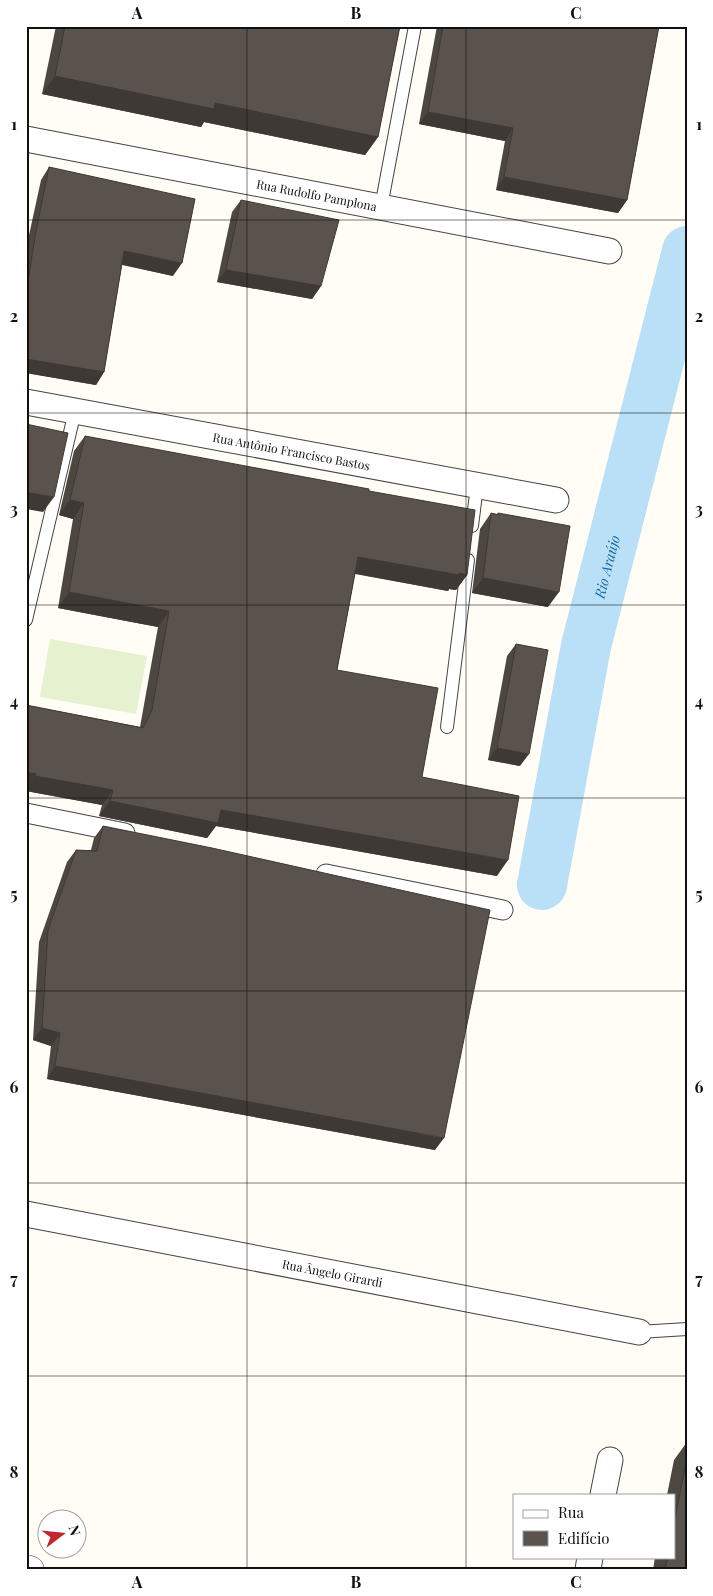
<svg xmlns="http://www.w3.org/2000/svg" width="713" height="1596" font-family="'Playfair Display',serif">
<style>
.pitch{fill:#e6f2cf}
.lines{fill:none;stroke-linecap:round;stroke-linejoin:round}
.river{stroke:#b9e0f7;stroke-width:50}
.service-casing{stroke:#444;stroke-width:14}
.pedestrian-casing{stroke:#444;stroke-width:21}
.minor-casing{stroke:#444;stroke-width:27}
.tertiary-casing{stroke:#444;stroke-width:29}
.service{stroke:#fff;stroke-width:12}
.pedestrian{stroke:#fff;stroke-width:19}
.minor{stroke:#fff;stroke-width:25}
.tertiary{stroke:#fff;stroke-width:28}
.wall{fill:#4d4742}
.shaded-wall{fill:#3f3936}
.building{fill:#5a524d;stroke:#3f3936}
.grid{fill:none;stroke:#111;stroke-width:1;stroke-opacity:0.55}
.labels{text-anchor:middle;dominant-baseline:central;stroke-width:5;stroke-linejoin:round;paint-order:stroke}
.street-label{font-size:12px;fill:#111;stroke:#fff}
.water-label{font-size:14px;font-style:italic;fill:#1768a6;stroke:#fff}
.neatline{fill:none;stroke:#111;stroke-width:2}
.grid-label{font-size:16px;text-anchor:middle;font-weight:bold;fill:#111}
</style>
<rect width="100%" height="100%" fill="#fffdf5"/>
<!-- pitch -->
<path class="pitch" d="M50 639 147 656 136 714 40 697Z"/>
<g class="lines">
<!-- river -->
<path class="river" id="s1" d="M542 885 586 646 687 251"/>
<defs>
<g id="service">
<path d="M381 207 415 26"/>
<path d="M472 526 477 486"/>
<path d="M26 620 75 411"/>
<path d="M447 727 468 560"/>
<path d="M639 1332 687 1329"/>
</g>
<g id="pedestrian">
<path d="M26 813 125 833"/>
<path d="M326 874 503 910"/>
</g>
<g id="minor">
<path id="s2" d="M26 139 609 251"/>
<path id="s3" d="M26 402 556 500"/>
<path id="s4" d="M26 1214 639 1332"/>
<path d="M603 1495 610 1460"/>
<path d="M588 1570 590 1557"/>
</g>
<path id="tertiary" d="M26 1569 30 1570"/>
</defs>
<!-- service casing -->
<use href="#service" class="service-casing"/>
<!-- pedestrian casing -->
<use href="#pedestrian" class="pedestrian-casing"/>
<!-- minor casing -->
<use href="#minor" class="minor-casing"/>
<!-- tertiary casing -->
<use href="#tertiary" class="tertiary-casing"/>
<!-- service -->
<use href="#service" class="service"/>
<!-- pedestrian -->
<use href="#pedestrian" class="pedestrian"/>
<!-- minor -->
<use href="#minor" class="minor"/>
<!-- tertiary -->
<use href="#tertiary" class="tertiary"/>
</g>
<!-- wall -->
<g class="wall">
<path d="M56 26H400L378 137 365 155 204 122 201 127 42 94Z"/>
<path d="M437 26H659L627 200 618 213 496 190 505 141 419 124Z"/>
<path d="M49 167 173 276 122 265 104 372 96 385 26 373V249L41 180Z"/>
<path d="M241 200 321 286 312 299 217 282 232 212Z"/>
<path d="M85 436 369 491 467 575 456 590 449 589 448 591 355 574 337 670 422 777 497 876 216 826 207 838 99 816 102 805 26 791V705L140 727 158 627 58 608 73 519 59 515 74 451Z"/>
<path d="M491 513 497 514 498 513 548 607 472 593 480 529Z"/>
<path d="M516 644 520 766 488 760 507 656Z"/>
<path d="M103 826 435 1150 47 1079 51 1046 33 1040 39 942 67 862 76 850H91L94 838Z"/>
<path d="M687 1442V1570H653L655 1557H674V1495H667L674 1460Z"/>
</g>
<!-- shaded-wall -->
<g class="shaded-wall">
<path d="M55 76 215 103 378 137 365 155 204 122 201 127 42 94Z"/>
<path d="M428 112 513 128 505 141 419 124Z"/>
<path d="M504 177 627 200 618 213 496 190Z"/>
<path d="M124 251 182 263 173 276 116 263Z"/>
<path d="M226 270 321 286 312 299 217 282Z"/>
<path d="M26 359 104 372 96 385 26 373Z"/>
<path d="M26 492 54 497 43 512 26 509Z"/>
<path d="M70 500 84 503 73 519 59 515Z"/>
<path d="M358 557 459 573 467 575 456 590 449 589 448 591 347 572Z"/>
<path d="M483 578 559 592 548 607 472 593Z"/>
<path d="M69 592 169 611 158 627 58 608Z"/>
<path d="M497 748 529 754 520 766 488 760Z"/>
<path d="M26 772 36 774 26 787Z"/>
<path d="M35 776 113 790 102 805 26 791V788Z"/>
<path d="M110 801 221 810 508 860 497 876 216 826 207 838 99 816Z"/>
<path d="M42 1028 60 1033 51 1046 33 1040Z"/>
<path d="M55 1066 444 1138 435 1150 47 1079Z"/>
</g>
<!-- building -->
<g class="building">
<path d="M65 26H400L378 137 215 103 214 109 55 76Z"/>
<path d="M443 26H659L627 200 504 177 513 128 428 112Z"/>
<path d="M49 167 195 199 182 263 124 251 104 372 26 359V293L36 231Z"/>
<path d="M241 200 339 220 321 286 226 270Z"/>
<path d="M26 424 68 433 54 497 26 492Z"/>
<path d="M85 436 369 489V491L475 510 467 575 459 573V575L358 557 337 670 438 688 422 777 519 796 508 860 221 810 218 823 110 801 113 790 35 776 36 774 26 772V705L143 728 152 710 169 611 69 592 84 503 70 500Z"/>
<path d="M491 513 498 515V513L570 526 559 592 483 578Z"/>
<path d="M516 644 548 650 529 754 497 748Z"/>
<path d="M103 826 212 848 490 910 444 1138 55 1066 60 1033 42 1028 48 930 76 850 97 851Z"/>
<path d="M687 1458V1570H665L668 1557H674V1523Z"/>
</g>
<!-- grid -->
<path class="grid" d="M247 26V1570M466 26V1570M26 220H687M26 413H687M26 605H687M26 798H687M26 991H687M26 1183H687M26 1376H687"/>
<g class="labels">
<!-- street labels -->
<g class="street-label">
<text stroke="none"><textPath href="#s2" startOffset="296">Rua Rudolfo Pamplona</textPath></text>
<text stroke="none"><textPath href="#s3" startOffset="270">Rua Antônio Francisco Bastos</textPath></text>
<text stroke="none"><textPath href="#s4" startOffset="312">Rua Ângelo Girardi</textPath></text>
</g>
<!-- water labels -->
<g class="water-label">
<text stroke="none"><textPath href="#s1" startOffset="325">Rio Araújo</textPath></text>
</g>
</g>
<!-- border -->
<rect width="713" height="1596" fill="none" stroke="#ffffff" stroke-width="55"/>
<!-- legend -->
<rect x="513" y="1494" width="162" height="65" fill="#ffffff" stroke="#a0a0a0"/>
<rect x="523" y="1510" width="25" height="8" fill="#ffffff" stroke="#a0a0a0"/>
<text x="558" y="1518" font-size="15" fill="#111111">Rua</text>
<rect x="523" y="1531" width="25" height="15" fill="#5a524d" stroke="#a0a0a0"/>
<text x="558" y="1544" font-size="15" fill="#111111">Edifício</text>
<!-- north arrow -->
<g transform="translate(62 1534) rotate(74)"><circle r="24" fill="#ffffff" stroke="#a0a0a0"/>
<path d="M0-4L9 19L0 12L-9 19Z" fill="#c4262e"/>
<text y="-8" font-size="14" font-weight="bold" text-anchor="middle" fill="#111111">N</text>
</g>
<rect x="28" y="28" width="658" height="1540" class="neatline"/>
<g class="grid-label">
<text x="137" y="19">A</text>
<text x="356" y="19">B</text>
<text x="576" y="19">C</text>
<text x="14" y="130">1</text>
<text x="699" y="130">1</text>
<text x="14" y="322">2</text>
<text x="699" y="322">2</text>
<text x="14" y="515">3</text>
<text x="699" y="515">3</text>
<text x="14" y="707">4</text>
<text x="699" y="707">4</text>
<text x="14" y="900">5</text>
<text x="699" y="900">5</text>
<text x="14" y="1093">6</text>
<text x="699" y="1093">6</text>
<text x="14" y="1285">7</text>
<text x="699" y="1285">7</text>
<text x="14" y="1478">8</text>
<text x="699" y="1478">8</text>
<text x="137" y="1588">A</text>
<text x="356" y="1588">B</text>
<text x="576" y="1588">C</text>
</g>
</svg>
